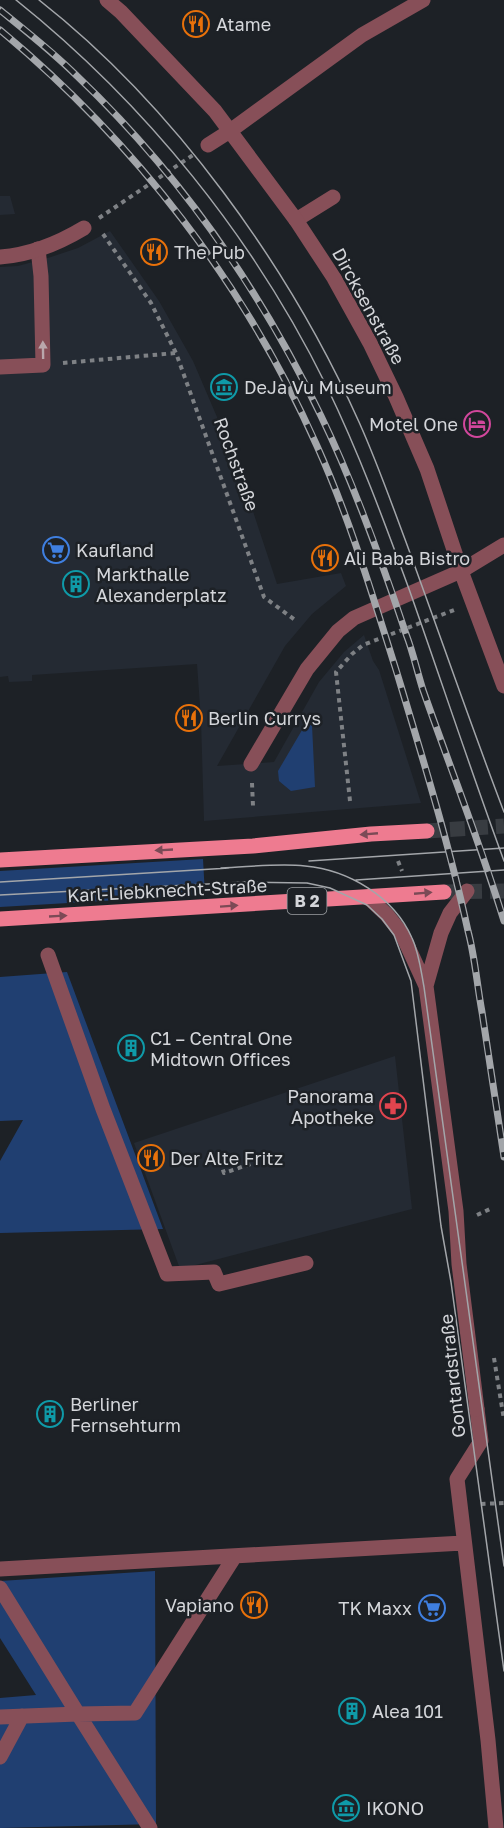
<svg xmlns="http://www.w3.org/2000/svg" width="504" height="1828" font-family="'Golos Text',sans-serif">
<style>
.built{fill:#242a33}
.green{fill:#203f71}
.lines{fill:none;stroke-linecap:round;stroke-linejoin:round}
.primary-tunnel{stroke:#383c41;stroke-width:15;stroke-dasharray:15 8;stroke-linecap:butt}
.path{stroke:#7e8185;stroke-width:4;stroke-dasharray:4.5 4.5;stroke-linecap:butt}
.service{stroke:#874f58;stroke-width:15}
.pedestrian{stroke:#874f58;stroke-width:15}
.minor{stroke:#874f58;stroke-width:15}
.primary{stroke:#ee7b90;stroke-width:15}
.tram{stroke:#a3a6aa;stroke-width:1.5}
.rail-casing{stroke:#a3a6aa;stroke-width:7}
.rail{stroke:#1d2126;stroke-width:4.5;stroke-dasharray:14;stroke-linecap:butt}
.oneway{fill:#b9a7ac}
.oneway2{fill:#7b4a56}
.labels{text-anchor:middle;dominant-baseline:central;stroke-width:5;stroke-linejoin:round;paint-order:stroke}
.shield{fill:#1d2126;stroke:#9da0a4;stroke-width:1.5}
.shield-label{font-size:16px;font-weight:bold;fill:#d4d6da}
.poi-label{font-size:18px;fill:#d4d6da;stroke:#1d2126;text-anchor:start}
.street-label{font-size:18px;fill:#d4d6da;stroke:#1d2126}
</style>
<rect width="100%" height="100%" fill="#1d2126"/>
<path class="built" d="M0,196H10L15,214L0,215Z
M110,231L159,301L193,361L238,466L277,584L341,573L346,586L312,614L285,646L217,766L274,762L319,682L344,652L364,635L373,661L379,670L421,803L204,821L201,720L197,664L32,675V681L9,682L8,676L0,677V267L18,266L51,257L78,248Z
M395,1056L412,1209L180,1269L134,1143Z"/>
<path class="green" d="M305,725H312L315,787L291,791L279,781L278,771Z
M203,859L205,895L0,907V871Z
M67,972L163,1229L0,1233V1161L23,1120L0,1121V977Z
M155,1571L156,1824L0,1828V1698L36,1695L0,1638V1581Z"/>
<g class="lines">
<path class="primary-tunnel" d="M427,831L504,826
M444,892L504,891"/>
<path class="path" d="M99,218L193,155
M103,234L151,303L176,353L264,597L295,620
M63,363L176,353
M252,783L253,806
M350,801L336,672L352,654L363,645L454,610
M398,861L402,871
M220,1161L224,1173L277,1155
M477,1215L490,1209
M494,1358L504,1420
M481,1504L504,1503"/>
<path class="service" d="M296,220L333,197
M0,367L43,365L41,276L38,249"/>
<path class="pedestrian" d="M48,955L103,1109L167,1274L214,1272L219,1284L306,1263
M477,1409L481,1441L457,1479L488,1740L496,1828
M0,1569L463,1543
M0,1588L78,1714L135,1713L235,1556
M0,1717L78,1714L150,1828
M0,1757L22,1716"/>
<path class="minor" d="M107,0L121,12L215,111L296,220L334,278L370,343L396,397L427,469L461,571L504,686
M208,145L230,131L362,35L423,0
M0,257C30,255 59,243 84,228
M251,764L307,669L338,631L354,618L461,571L504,545
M368,897L387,915L402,934L426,986L456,1211L459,1264L477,1409
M426,986L441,933L450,913L467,891"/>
<path class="primary" d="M0,860L253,846L371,834L427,831
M0,919L444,892"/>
<path class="tram" d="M16,0C146,104 254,238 327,387C359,453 384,521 409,589C441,680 471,771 504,861
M39,0C174,106 289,266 359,422C377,462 391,502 406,542C439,632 470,723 504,812
M309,861L504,848
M221,868C249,867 278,863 305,866C349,870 394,897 412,938C419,953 421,971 424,987L504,1566
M356,880L504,870
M0,882L229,868
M0,895L245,882L307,883L330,888L367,905L382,919L394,935L411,981L441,1226L451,1282L504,1671"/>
<defs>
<path id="rail" d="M0,10C26,31 53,52 77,76C178,172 260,289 321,416C354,484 382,562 406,634C413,652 417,671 423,690C450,767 480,843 504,921
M0,30C136,143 245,284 317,446C350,519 373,597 397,673C423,759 449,844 468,931C475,957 477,985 482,1012C489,1060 497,1109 504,1157"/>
</defs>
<use href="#rail" class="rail-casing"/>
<use href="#rail" class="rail"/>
</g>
<defs><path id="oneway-solid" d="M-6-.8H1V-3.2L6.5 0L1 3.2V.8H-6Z" transform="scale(1.5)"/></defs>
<use class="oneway" href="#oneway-solid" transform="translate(43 350) rotate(-91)"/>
<g class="oneway2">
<use href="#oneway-solid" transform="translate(369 834) rotate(175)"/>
<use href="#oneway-solid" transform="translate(164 850) rotate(177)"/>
<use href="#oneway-solid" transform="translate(423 893) rotate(-5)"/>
<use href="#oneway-solid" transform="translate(229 906) rotate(-4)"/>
<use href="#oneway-solid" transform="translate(58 916) rotate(-3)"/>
</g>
<defs>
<symbol id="restaurant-ring" viewBox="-11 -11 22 22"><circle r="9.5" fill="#1d2126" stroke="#e8710a" stroke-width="1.5"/><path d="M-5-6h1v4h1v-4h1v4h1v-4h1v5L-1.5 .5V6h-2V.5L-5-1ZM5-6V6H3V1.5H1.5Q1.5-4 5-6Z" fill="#e8710a"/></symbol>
<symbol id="museum-ring" viewBox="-11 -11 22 22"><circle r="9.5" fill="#1d2126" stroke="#0f9aa8" stroke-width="1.5"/><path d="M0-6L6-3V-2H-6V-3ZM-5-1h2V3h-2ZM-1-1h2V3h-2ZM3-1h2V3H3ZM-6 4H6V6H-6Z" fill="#0f9aa8"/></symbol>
<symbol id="hotel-ring" viewBox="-11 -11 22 22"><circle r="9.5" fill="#1d2126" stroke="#d1479c" stroke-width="1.5"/><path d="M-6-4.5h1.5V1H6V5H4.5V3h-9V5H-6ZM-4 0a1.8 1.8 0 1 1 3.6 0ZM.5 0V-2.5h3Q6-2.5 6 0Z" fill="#d1479c"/></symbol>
<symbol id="supermarket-ring" viewBox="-11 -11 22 22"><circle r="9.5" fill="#1d2126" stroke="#3f7fe0" stroke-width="1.5"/><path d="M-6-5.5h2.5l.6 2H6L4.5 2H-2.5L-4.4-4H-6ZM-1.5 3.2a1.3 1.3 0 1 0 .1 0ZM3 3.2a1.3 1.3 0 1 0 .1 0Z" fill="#3f7fe0"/></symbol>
<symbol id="building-ring" viewBox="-11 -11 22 22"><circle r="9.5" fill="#1d2126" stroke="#0f9aa8" stroke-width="1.5"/><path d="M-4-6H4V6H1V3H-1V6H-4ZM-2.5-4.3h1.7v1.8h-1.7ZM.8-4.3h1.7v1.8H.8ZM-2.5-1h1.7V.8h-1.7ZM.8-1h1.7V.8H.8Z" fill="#0f9aa8"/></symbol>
<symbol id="pharmacy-ring" viewBox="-11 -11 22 22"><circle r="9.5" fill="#1d2126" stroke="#e0444e" stroke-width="1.5"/><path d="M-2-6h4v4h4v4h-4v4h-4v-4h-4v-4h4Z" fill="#e0444e"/></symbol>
</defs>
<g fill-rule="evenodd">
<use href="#restaurant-ring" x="181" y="9" width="30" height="30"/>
<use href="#restaurant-ring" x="139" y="237" width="30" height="30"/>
<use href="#museum-ring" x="209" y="372" width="30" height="30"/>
<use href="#hotel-ring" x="462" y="409" width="30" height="30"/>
<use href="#supermarket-ring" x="41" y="535" width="30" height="30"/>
<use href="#restaurant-ring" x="310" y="543" width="30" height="30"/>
<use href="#building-ring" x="61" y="569" width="30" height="30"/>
<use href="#restaurant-ring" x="174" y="703" width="30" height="30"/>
<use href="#building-ring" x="116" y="1033" width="30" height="30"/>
<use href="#pharmacy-ring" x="378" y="1091" width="30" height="30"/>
<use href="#restaurant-ring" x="136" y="1143" width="30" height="30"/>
<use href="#building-ring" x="35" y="1399" width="30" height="30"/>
<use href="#restaurant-ring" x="239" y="1590" width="30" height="30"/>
<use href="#supermarket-ring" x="417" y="1593" width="30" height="30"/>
<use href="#building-ring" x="337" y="1696" width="30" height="30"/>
<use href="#museum-ring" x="331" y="1793" width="30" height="30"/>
</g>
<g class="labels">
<rect class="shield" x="287.5" y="888" width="39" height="26" rx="4.5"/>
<g class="shield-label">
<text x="307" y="901">B 2</text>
</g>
<g class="poi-label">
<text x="216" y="24">Atame</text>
<text x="174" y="252">The Pub</text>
<text x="244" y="387">DeJa Vu Museum</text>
<text x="458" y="424" text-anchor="end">Motel One</text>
<text x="76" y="550">Kaufland</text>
<text x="344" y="558">Ali Baba Bistro</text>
<text x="96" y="574">Markthalle<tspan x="96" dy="21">Alexanderplatz</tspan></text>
<text x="208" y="718">Berlin Currys</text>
<text x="150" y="1038">C1 – Central One<tspan x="150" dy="21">Midtown Offices</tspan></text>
<text x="374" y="1096" text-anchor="end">Panorama<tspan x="374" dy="21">Apotheke</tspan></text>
<text x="170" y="1158">Der Alte Fritz</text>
<text x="70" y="1404">Berliner<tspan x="70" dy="21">Fernsehturm</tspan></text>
<text x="234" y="1605" text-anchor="end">Vapiano</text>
<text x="412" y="1608" text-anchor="end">TK Maxx</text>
<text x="372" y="1711">Alea 101</text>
<text x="366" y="1808">IKONO</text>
</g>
<g class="street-label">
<text transform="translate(369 306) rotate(61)">Dircksenstraße</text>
<text transform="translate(237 464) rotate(70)">Rochstraße</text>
<text transform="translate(167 890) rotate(-3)">Karl-Liebknecht-Straße</text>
<text transform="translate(452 1376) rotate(-96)">Gontardstraße</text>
</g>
</g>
</svg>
